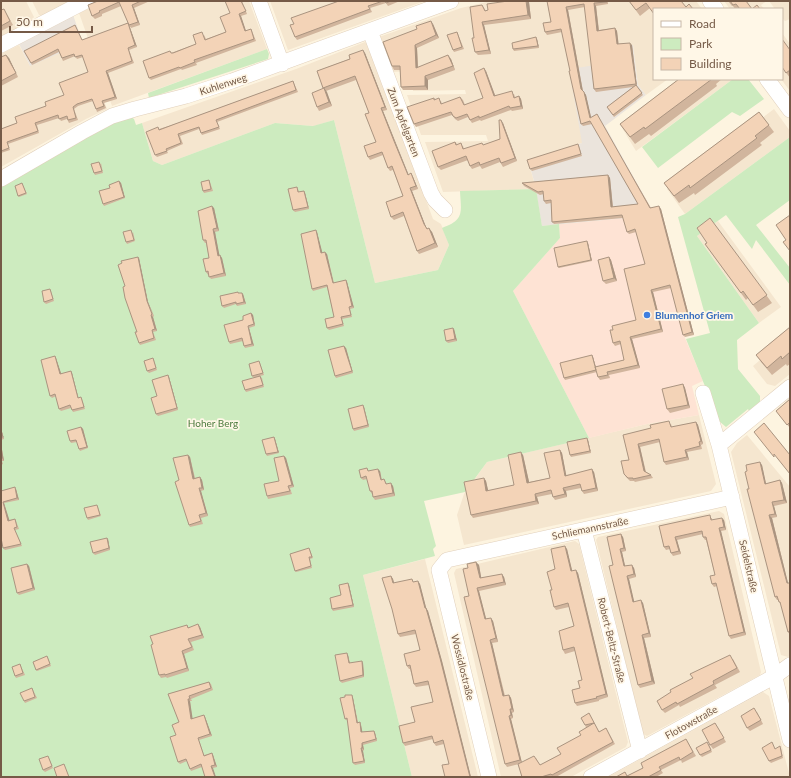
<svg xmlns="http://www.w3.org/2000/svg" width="791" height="778" font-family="Lato,sans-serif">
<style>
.residential{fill:#f5e6cf}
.commercial{fill:#fee3d4}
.industrial{fill:#ebe4dc}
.green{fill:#cdebbf}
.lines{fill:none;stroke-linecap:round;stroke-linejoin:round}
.minor-casing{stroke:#e1d0bc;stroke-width:16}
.minor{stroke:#fff;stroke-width:15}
.wall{fill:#d1b59d}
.shaded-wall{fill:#aa9480}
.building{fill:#f3d3b7;stroke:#aa9480}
.shop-dot{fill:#3f7fe0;stroke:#fff7e7;stroke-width:1.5}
.labels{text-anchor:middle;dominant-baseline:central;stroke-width:3.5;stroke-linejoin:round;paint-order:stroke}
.street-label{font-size:10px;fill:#755a47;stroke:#fff7e7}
.shop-label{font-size:10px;font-weight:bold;fill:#366cbe;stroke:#fff7e7;text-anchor:start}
.park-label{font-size:10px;fill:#4c7b3e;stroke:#fff7e7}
</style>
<rect width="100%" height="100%" fill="#fdf4e0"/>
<path class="residential" d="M1,1H26L34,17L30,23L1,38Z
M32,1H73L43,16L39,15Z
M97,1H249L267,49L112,106L79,13L98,4Z
M270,1H425L288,50Z
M491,1H696L702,9H654V79H668L646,95L638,85L633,45L582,143L528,160L536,189L443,192L425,142L488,141L486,135H421L407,95L466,94L465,90L413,91V71L390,72L379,37L461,8Z
M724,1H767L761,5L764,9H730Z
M769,1H790V19L785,21L782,18V9H775Z
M782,33L790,44V91L781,79Z
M82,40L107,109L86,119L1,167V54L19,45L30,66L58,49Z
M365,42L368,45L433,219L441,224L449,245L438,270L375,283L334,120L314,126L275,123L162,165L153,161L142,123L296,69Z
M687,79H733L636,151L622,128Z
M774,109L790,131V137L685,214L667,189Z
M718,221L781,307L759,323L697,236Z
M790,335V374L775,386L767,384L753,366Z
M699,415L716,484L711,491L464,545L457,515L464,494L487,462L647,424Z
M747,435L790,487V656L788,657L781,655L731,452L737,443Z
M719,511L724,514L761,672L760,675L647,736L643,734L596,540L598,537Z
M575,541L579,544L628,742L626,747L571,777H501L454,573L456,569Z
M425,559L478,777H412L363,575Z
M763,692L769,696L790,777H608Z"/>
<path class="commercial" d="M651,210L685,338L703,381L692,386L699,415L647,424L589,438L513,291L560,238L559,224L635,217Z"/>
<path class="industrial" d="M73,15L82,40L59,49L60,53L30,66L18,42Z
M633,45L638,85L646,95L605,126L652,210L635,217L542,226L534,181L528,160L582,143L569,69L603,64L602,50Z"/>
<path class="green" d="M267,49L269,54L268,59L164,93L149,98L148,93Z
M733,79H748L764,99L740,116L732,112L658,168L642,147Z
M130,116L134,119L136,125L142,123L153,161L162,165L275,123L313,126L334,120L375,283L438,270L449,245L442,228C465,220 461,212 460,191L536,189L542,226L559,224L560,238L513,291L589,438L487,462L465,492L424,501L436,546L433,549L435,556L363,575L412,777H1V185L90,133Z
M790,137V200L756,225L790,268V285L756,240L752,249L726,215L697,236L759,323L737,340L738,369L760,396V404L750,413L748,409L726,427L719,421L686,339L710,333L678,217L685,214Z"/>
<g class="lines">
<defs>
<path id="minor" d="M259,1L282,64
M710,1L716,9
M370,31L431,193L435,200L445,210
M1,45L86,1
M767,79L790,110
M1,179L82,132L112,116L135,109L186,96L232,81L451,1
M703,393L719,445L790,740
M719,445L790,387
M584,530L640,751
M489,777L439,570L447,560L732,497
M591,777L775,676L790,665"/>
</defs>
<use href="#minor" class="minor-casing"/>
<use href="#minor" class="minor"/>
</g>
<path class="wall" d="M98,1H150L134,8L140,25L131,28L129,25L121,6L102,14V16L95,19L92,16Z
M242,1L247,14L241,16L246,31L251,29L252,31L256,41L196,63L197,65L182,70L181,69L151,80L149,78L171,53L196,44L204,35L206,39L226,32L230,13Z
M339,1H400L388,6L386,3L370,8L372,12L297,40L295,37L294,24Z
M547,1H608V4L596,6L599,30L615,28L617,31L618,44L632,45L637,87L643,95L614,117L607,107L633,87L596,92L594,89L585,7L568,10L583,91L586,95L591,118L597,114L598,117L651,208L661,209L694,335L685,337L683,335L671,288L653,292L663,332L632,339L640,368L609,375L610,378L600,380L598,377L597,372L565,380L564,378L592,355L593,357L596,367L624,360L621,344L615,346L613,343V330L636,320L645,264L636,232L629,234L627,232L623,218L554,224L552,222L551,203L546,204L544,201V194L540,195L524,186L522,183L608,175L610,178L613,207L638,204L592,124L583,126L581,124L562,32L547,35L545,32L551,22Z
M629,1L686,7L650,8L640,16Z
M728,1H746L752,9H760H735L733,6H732Z
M529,2L531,19L484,25L491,54L478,55L475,52L474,38L482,5L486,11Z
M4,9L13,25L1,31V10Z
M433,24L439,38L417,48L418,67L451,59L455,70L428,80V90H403L401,87L400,70H394L392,66Z
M75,25L82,40L129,25L137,47L129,50L134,63L108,73L117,99L104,103L106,108L97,112L96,109L93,101L78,106L74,109L78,120L69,123L67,119L61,121L59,118L37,125L39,133L8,144L10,150L1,153V129L17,123L64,95L88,72L83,57L77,59L75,56L63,61L59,52L32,65L31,63Z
M457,32L458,34L464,49L454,52L453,50Z
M537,39L539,48L514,51L513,49Z
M790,50V78L782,67Z
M365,53L387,110L383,111L396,144L408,175L411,173L413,177L418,189L412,191L426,227L428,229L432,232L438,247L419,254L417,251L404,216L394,220L391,217L403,196L393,170L390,171L388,168L383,155L370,160L368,157L376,142L369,113L356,80L326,91L332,106L319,111L317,107L324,89L317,71Z
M6,55L9,58L18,77L1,86V57Z
M486,71L495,95L514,94L515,97L519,96L521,99L523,109L512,111L511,110L481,121L480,120L472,123L468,117L458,121L455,119L452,115L416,127L414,124L434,98L435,100L441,101L442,104L460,97L463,100L465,105L483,98Z
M679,79H722L716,84L717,86L651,136L649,134L635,144L620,124Z
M293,81L298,92L217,122L220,129L202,135L199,129L180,136L183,144L167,151L168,153L157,157L155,155L159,129L175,124Z
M759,112L774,132L760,143L762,145L695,195L694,193L679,203L664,183Z
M503,123L517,161L503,167L500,162L482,169L480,166L472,169L470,166L468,160L441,170L438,167L455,142L457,144L463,146L464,149L484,145L500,139Z
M579,146L582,156L532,171L530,169Z
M101,163L103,173L95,175L94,173Z
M209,180L210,182L213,191L204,193L203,191Z
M119,181L121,183L125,198L104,206L103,204L110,188Z
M22,183L27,194L19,197L18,196Z
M297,187L298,189L299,192L304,191L305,193L309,209L295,212L293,210Z
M214,208L219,231L215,232L219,255L222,258L226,276L211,279L206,272L209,258L206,243H205L203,240Z
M710,218L772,303L758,312L748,298L746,300L710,251L707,243Z
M133,232L135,241L127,244L126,242Z
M317,232L322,253L327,254L334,283L346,280L347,282L354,308L350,309L352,317L342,319L344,326L329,330L327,328L334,317L327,287L313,291L312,289Z
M588,243L592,261L559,268L558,267Z
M138,257L139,258L148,302L154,316L153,317L157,331L153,332L156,340L140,345L139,343L137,332L125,286Z
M609,257L611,260L617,281L606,284L603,281Z
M50,289L51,291L54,301L46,304L44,302Z
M239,293L243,294L246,304L237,306L236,304L224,308L222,306Z
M251,313L253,315L255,326L249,328L254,346L245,348L244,346L243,341L230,344L229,342L243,320Z
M790,327V364L787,366L786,364L772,375L761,362L756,355Z
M454,329L457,341L448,343L446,341Z
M346,348L353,373L336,378L335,376Z
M55,356L56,358L61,374L71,371L72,373L78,398L82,399L85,409L73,412L71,408L61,411L59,409L56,396L52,398L50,396Z
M153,358L154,360L157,370L149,373L147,371Z
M260,363L264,375L260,376L262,378L264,387L246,392L245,390L254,378L252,376Z
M168,375L169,377L178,410L158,416L156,414L157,396Z
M683,384L685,388L690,408L670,413L667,409Z
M790,399V428L776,411Z
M364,407L369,427L354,431L353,429Z
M696,422L698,425L703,444L701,445L702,449L687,452L689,460L666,465L664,462L660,442L640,447L646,472L651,475L653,478L635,482L634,481H630L626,477L624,474L629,460L623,435L671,424L672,427Z
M81,427L83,429L88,448L80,451L79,449L77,442L71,443L70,441Z
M1,428L4,439L1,440Z
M274,437L275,439L279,453L267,456L266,454Z
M588,440L591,453L571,457L570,455Z
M1,444L4,461H2L3,464L1,465Z
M560,450L562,453L566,475L594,472L598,491L584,494L582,491L581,488L566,491L567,497L555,500L553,497L552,494L537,497L539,504L473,518L471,515L484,478L486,481L488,491L514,485L523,455L529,482L550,478Z
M188,455L190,457L195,478L200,477L202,480L204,490L201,491L208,516L201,518L203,524L190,527L189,525L179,480Z
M284,456L286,458L294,487L290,488L292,494L268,499L267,496L279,481Z
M762,465L766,484L780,480L782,483L787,503L774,506L777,517L772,518L788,583H790V635L788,632L781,604L778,600H777L775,597L749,489Z
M369,471H380L382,480L384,479L387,484L393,486L395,496L375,500L373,497V494H372L370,491L367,479L363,480L361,478Z
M16,489L19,500L4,503L9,520L15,519L16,521L19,529L15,530L22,546L5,550L3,548L1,491Z
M98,507L101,516L88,520L87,518Z
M712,518V520H724L726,530L721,531L746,635L731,639L729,636L717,586L714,587L712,584L715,575L706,540H705L703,537V534L677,540L681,554L673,556L671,553L670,549L666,550L664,547L659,526Z
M623,537L626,551L622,552L625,566L634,568L636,577L629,579L634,602L643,603L651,637L644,638L655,684L640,688L638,685L613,565Z
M107,538L108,539L110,550L95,555L93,553Z
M567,549L572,571L578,573L608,697L599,700V701L577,706L575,703L582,680L575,651L565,654L563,650L574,626L569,607L556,610L554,607L552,590L555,569Z
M310,550L313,558L310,559L312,568L296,572L295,571Z
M476,562L479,565L481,578L504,577L506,585L479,591L486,619L493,621L498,642L492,643L505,696L509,695L511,698L514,712L512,713L513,718L511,719L522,763L536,758L540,765L561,754L581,735L586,727L585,725L589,713L599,732L606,728L615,744L556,777L553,776L551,777H522L519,764L507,767L505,764L469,596L468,568Z
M27,564L29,566L35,590L19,595L17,593Z
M391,576L393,579L394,583L414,582L420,584L426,608L428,611L442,661L471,777H445L449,764L444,744L436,746L434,743L433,739L405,746L403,743L415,722L433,702L429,685L416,687L414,684L410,669H409L407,666L420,650L416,634L400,637L398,634Z
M349,585L354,607L333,611L332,609Z
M187,625L188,627H200L204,638L191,642L194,650L184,654L189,671L167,678L166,677L161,678L159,675L153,644Z
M348,655L350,663H363L364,677L342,683L340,681Z
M48,658L51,666L37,671L36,670Z
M733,659L740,672L715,685L717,688L680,707L679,705L665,713L662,710Z
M20,664L25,675L16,678L15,676Z
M209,682L211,684L213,690L191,699L192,701H190L192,719L205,717L212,736L199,740L204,755L212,753L213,755L217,767L213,768L202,767L191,771L187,761L180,764L178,762L176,735L179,722L168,694Z
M33,690L37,698L25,703L24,701Z
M352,695L353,698L358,722H360L361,725L362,732L374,731L375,733L377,741L363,745L364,750L363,751L365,763L355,765L353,763L348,721L345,719Z
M757,712L763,724L750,731L747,728Z
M715,723L726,742L713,749L710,745Z
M686,739L696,756L682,763L681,760L661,770L663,773L656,777H616L628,776L643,768Z
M709,744L712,752L702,757L700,755Z
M781,748L783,758L771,763L769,761L775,749Z
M49,758L53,768L45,772L43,770Z"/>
<path class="shaded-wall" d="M526,1H528L529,2L531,19L528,15Z
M594,3L596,6L599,33L597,31Z
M132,5L134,8L140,25L138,22Z
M566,7L568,10L583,92L581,89Z
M239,14L241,16L247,34L245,31Z
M431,21L433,24L439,38L436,35Z
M482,22L484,25L491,54L489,50Z
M128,23L129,25L137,47L135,45Z
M615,28L617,31L619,47L617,44Z
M536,37L537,39L539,48L538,46Z
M630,43L632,45L637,87L636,84Z
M415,45L417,48L418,71L416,68Z
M363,50L365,53L387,110L385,107Z
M6,55L9,58L18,77L16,73Z
M448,55L451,59L455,70L453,66Z
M484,68L486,71L496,98L494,96Z
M106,71L108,73L117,99L115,97Z
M425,76L428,80V90L425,86Z
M324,88L327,92L332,106L329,102Z
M584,92L586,95L592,121L590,118Z
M519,96L521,99L523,109L521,106Z
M381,108L383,111L410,178L408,175Z
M501,120L503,123L517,161L515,158Z
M411,173L413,177L418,189L416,186Z
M608,175L610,178L613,210L611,207Z
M119,181L121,183L125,198L124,197Z
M410,188L412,191L426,227L429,232L424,224Z
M304,191L305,193L309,209L308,207Z
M212,206L214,208L219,231L217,228Z
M659,206L661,209L694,335L692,332Z
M429,228L432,232L438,247L435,243Z
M213,229L215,232L220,258L218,256Z
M316,230L317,232L323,255L321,253Z
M587,241L588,243L592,261L591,260Z
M325,252L327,254L334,285L333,283Z
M220,255L222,258L226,276L224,273Z
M138,257L139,258L148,302L154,316L147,301Z
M609,257L611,260L617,281L614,278Z
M346,280L347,282L354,308L352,306Z
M651,290L653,292L663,332L661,329Z
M242,293L243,294L246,304L244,302Z
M251,313L253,315L255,326L254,324Z
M151,315L153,317L157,331L155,329Z
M248,326L249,328L254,346L252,344Z
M453,328L454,329L457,341L455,339Z
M630,337L632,339L640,368L638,365Z
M344,346L346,348L353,373L352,371Z
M592,355L593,357L597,372L596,370Z
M55,356L56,358L62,376L60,374Z
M71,371L72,373L79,400L78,398Z
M168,375L169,377L178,410L177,408Z
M683,384L685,388L690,408L688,405Z
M363,405L364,407L369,427L368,425Z
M696,422L698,425L703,444L701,441Z
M81,427L83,429L88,448L87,447Z
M1,428L4,439L3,437L1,431Z
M274,437L275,439L279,453L278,452Z
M587,438L588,440L591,453L590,451Z
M1,444L4,461L2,458L1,452Z
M638,444L640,447L646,474L644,471Z
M560,450L562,453L567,479L565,476Z
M685,450L687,452L689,460L687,457Z
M521,452L523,455L530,486L527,483Z
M188,455L190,457L195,481L193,479Z
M284,456L286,458L294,487L292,485Z
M760,462L762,465L767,488L765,484Z
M378,469L380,471L382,483L381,480Z
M592,469L594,472L598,491L596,488Z
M200,477L202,480L204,490L202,488Z
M484,478L486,481L489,494L486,491Z
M780,480L782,483L787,503L784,500Z
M391,483L393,486L395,496L393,493Z
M15,487L16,489L19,500L17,498Z
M199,488L201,491L208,516L206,513Z
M563,488L566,491L567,497L565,494Z
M535,494L537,497L539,504L536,501Z
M3,502L4,503L10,522L8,521Z
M772,502L774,506L777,517L775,514Z
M769,515L772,518L789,587L787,583Z
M722,518L724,520L726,530L724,527Z
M719,528L721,531L746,635L744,632Z
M621,534L623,537L626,551L624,548Z
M675,537L677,540L681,554L679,551Z
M107,538L108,539L110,550L109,548Z
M565,546L567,549L573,574L571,571Z
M620,549L622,552L626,570L624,566Z
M476,562L479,565L482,582L480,578Z
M27,564L29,566L35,590L33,588Z
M632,565L634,568L636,577L634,574Z
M576,570L578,573L608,697L606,694Z
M502,574L504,577L506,585L504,582Z
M391,576L393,579L395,586L393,583Z
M627,576L629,579L635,605L633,602Z
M418,581L420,584L427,611L425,608Z
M348,583L349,585L354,607L353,605Z
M477,588L479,591L487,622L485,619Z
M641,600L643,603L651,637L649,633Z
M426,608L428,611L442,661L471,777H470Z
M491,618L493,621L498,642L496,638Z
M198,624L200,627L204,638L202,635Z
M642,635L644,638L655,684L652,681Z
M490,640L492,643L505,699L503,696Z
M182,651L184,654L189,671L187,668Z
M347,653L348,655L350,665L349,663Z
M362,661L363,663L364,677L363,675Z
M352,695L353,698L358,725L357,723Z
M509,695L511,698L514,712L512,709Z
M188,699L190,701L193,721L191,719Z
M510,709L512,713L513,718L511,715Z
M204,715L205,717L212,736L210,734Z
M509,716L511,719L522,763L520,760Z
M360,722L361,725L363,735L361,732Z
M374,731L375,733L377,741L376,739Z
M362,743L363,745L364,750L362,748Z
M361,748L363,751L365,763L364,761Z
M212,753L213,755L217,767L215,765Z
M211,766L213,768L216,777H215Z"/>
<path class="building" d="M98,1H141L132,5L138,22L129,25L119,2L99,11L100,12L92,16L88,5Z
M225,1H241L246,11L239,14L245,31L251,29L254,39L194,60L195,62L180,68L179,67L149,78L143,61L170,51L171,53H173L196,44L193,35L202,32L205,40L226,32L220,17L230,13Z
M339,1H383L368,6L370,9L295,37L290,25L294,24L291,18Z
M385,1H391L386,3Z
M508,1H526L528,15L482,22L489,50L475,52L472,38H474L470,7L482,5L485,11L488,10L487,4Z
M547,1H606L607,2L594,3L597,31L615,28L617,44L630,43L636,84L594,89L584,4L566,7L581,89L584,92L590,118L597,114L650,208L659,206L692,332L683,335L670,285L651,290L661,329L630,337L638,365L607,372L608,375L598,377L595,367L624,360L620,341L613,343L610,330H613L612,326L636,320L624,269L645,264L635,229L627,232L622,215L552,222L551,200L544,201L543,191L538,192L522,183L608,175L611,207L638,204L590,121L581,124L569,71H570L561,29L545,32L543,23L551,22Z
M629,1H681L686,7L689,4L693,9H654V14L646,3L636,10Z
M730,1H746L752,9L757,5L760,9H740L736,4L733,5Z
M4,9L10,21L1,26V10Z
M431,21L436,35L415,45L416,68L448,55L453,66L425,76V86L401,87L400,66H392L383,42L417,29L416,26Z
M128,23L135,45L128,48L132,61L106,71L115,97L102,101L104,106L96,109L92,99L77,104L73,107L76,118L68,120L67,116L59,119L58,115L35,123L38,131L7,142L9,148L1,151V129L17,123L15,117L46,106L45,102L64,95L59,83L88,72L82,55L75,57L74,54L62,58L58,49L31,63L24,51L75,25L82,40Z
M457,32L462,47L453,50L447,35Z
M536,37L538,46L513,49L512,43Z
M782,39L790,50V70L786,73L782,67Z
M363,50L385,107L381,108L394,141L408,175L411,173L416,186L410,188L424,224L427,229L429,228L435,243L417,251L403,212L391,217L386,202L403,196L392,166L388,168L382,152L368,157L364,146L376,142L365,114L369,113L355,76L323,88L317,71L350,59L349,55Z
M6,55L16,73L1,81V57Z
M484,68L494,96L512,91L514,98L519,96L521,106L510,108L509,106L479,118V116L470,120L467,114L456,118L453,116L451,112L414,124L407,107L434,98V100L439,98L441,104L460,97L464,105L483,98L474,73Z
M679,79H712L645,129L644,127L630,137L620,124Z
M293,81L296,90L216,120L219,127L201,133L199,127L178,134L181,143L166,149L167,151L155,155L146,132L158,127L159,130L175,124Z
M636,85L642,93L613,115L607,107Z
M324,88L329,102L317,107L312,93Z
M759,112L769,125L755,136L757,138L690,188L689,185L674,196L664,183Z
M499,120H501L515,158L501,163L499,158L480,165L479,162L470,166L466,156L438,167L432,151L455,142L456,145L461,143L463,149L482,143L483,145L500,139Z
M578,144L581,154L530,169L527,160Z
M99,162L102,171L94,173L91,164Z
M209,180L211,189L203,191L201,182Z
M119,181L124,197L103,204L99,191L110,188L109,185Z
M22,183L26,193L18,196L15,186Z
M297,187L298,192L304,191L308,207L293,210L288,189Z
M212,206L217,228L213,229L218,256L220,255L224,273L209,277L208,271L206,272L203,259L209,258L206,240H203L198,211Z
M790,215V251L783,242L786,240L776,225Z
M710,218L767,295L753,305L743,291L741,293L705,244L707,243L697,228Z
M131,230L134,240L126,242L123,232Z
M316,230L321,253L325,252L333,283L346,280L352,306L349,307L351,315L341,317L343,324L327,328L325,319L334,317L327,285L312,289L301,234Z
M587,241L591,260L558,267L554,248Z
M138,257L147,301L152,314L151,315L155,329L152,330L154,338L139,343L135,332H137L125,298L123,287L125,286L118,265L122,263L121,261Z
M609,257L614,278L603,281L598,260Z
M50,289L53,299L44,302L42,291Z
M238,292V293H242L244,302L236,304V302L222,306L220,296Z
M251,313L254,324L248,326L252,344L244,346L242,338L229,342L224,325L243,320V316Z
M790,327V352L782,359L781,356L767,368L756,355Z
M453,328L455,339L446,341L444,330Z
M344,346L352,371L335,376L328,350Z
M592,355L596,370L564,378L560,363Z
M55,356L60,374L71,371L78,398L81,397L84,407L72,410L70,405L59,409L55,394L50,396L41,360Z
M153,358L156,368L147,371L144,361Z
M259,361L263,373L252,376L249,364Z
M168,375L177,408L156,414L151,398L157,396L152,380Z
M260,376L263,385L245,390L242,381Z
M683,384L688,405L667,409L662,389Z
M790,399V424L789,423L787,425L776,411Z
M363,405L368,425L353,429L348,409Z
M669,421L671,427L696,422L701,441L699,442L700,446L685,450L687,457L664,462L659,439L638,444L644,471L651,475L633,479V478H628L624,474L621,461L629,460L623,435L651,428L650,425Z
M764,423L790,455V474L774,454V457L754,432Z
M81,427L87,447L79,449L76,440L70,441L67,431Z
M1,431L3,437H1Z
M274,437L278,452L266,454L262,440Z
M587,438L590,451L570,455L567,442Z
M560,450L565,476L592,469L596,488L582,491L580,484L563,488L565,494L553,497L551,490L535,494L536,501L471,515L464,482L484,478L486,491L514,485L508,455L521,452L527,483L550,478L544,453Z
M188,455L193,479L200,477L202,488H199L206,513L199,515L201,521L189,525L175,482L179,480L173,458Z
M284,456L292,485L288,486L290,491L267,496L264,484L279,481L274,458Z
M760,462L765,484L780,480L784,500L772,502L775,514L769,515L787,583H790V631L788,632L780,602H779L777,596L775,597L747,489H749L745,472L747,471L746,465Z
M367,468L368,471L378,469L381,480L384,479L386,484L391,483L393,493L373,497L372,491H370L366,476L361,478L359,470Z
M15,487L17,498L3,502L8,521L15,519L17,527L14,528L21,544L3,548L1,538V491Z
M97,505L100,515L87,518L84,508Z
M710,515L711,520L722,518L724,527L719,528L744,632L729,636L716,583L712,584L710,576L715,575L706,537H703L702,531L675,537L679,551L671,553L669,546L664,547L659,526L705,516Z
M621,534L624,548L620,549L624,566L632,565L634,574L627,576L633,602L641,600L649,633L642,635L652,681L638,685L609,566L613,565L607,537Z
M107,538L109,548L93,553L90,542Z
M565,546L571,571L576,570L606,694L596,697L597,698L575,703L572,690L580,688L578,681L582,680L574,647L563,650L559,631L574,626L568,603L554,607L550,590H552L547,572L555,569L551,549Z
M309,548L312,557H309L311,566L295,571L290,554Z
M476,562L480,578L502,574L504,582L477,588L485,619L491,618L496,638L490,640L503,696L509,695L512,709H510L511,715L509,716L520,760L505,764L464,597L469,596L463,569L468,568L467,564Z
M27,564L33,588L17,593L11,568Z
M391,576L393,583L412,579L413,582L418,581L425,608H426L440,658L470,777H445L442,765L449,764L443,740L434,743L432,736L403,743L399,726L415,722L411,707L433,702L428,681L414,684L410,665L407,666L404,654L420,650L415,630L398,634L392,609L382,578Z
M348,583L353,605L332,609L330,598L341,595L339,585Z
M198,624L202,635L188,639L192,647L182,651L187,668L165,675V674L159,675L151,645L153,644L150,636L187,625L188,628Z
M347,653L349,663L362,661L363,675L340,681L335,655Z
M730,655L737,668L713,681L714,684L677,704L676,702L662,710L657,701L671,692L670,690L693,678L690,674Z
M47,656L50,664L36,670L33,662Z
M20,664L23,673L15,676L12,667Z
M209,682L211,688L189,696L190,699H188L191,719L204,715L210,734L198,738L204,756L212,753L215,765L211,766L215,777H205L201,764L190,769L186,759L178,762L170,737L176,735L172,725L179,722L168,694Z
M32,688L35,697L24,701L20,693Z
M345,695H352L357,723L360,722L361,732L374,731L376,739L362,743V748H361L364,761L353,763L347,718L345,719L340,698L345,697Z
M754,708L761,720L747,728L741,716Z
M589,713L599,732L606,728L613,742L552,775L551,774L541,777H522L518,764L534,756L540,765L561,754L557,748L581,735L579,732L594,723L585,725L581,718Z
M715,723L724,738L710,745L702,730Z
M686,739L693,752L680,760L679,757L659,767L661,770L648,777H616L625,772L627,776L643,768L641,763Z
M707,742L711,750L700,755L696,748Z
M772,742L775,749L780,746L782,756L769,761L762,748Z
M48,756L52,766L43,770L39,759Z
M64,764L69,777H57L54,768Z"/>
<circle class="shop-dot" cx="647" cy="315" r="4"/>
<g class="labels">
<g class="street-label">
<text transform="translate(223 84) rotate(-18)">Kuhlenweg</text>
<text transform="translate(404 122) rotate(69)">Zum Apfelgarten</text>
<text transform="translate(590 528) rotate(-12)">Schliemannstraße</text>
<text transform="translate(749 566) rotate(77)">Seidelstraße</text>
<text transform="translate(612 640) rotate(76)">Robert-Beltz-Straße</text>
<text transform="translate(463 667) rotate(76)">Wossidlostraße</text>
<text transform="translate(691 722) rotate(-29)">Flotowstraße</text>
</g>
<g class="shop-label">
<text x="655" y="315">Blumenhof Griem</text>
</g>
<g class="park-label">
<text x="213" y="423">Hoher Berg</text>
</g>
</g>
<rect width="791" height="778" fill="none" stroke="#755a47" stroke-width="4"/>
<rect x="653" y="8" width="130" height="72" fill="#fff7e7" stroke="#c8b8a7"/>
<rect x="661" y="21" width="20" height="6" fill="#ffffff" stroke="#c8b8a7"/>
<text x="689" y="28" font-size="12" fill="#755a47">Road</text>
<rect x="661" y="38" width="20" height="12" fill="#cdebbf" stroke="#c8b8a7"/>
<text x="689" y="48" font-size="12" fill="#755a47">Park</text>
<rect x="661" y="58" width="20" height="12" fill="#f3d3b7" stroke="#c8b8a7"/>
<text x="689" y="68" font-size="12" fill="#755a47">Building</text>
<path d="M10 26v6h82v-6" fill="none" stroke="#755a47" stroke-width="2"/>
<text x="16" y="26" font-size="12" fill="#755a47" stroke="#fff7e7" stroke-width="3" paint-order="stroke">50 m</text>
</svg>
